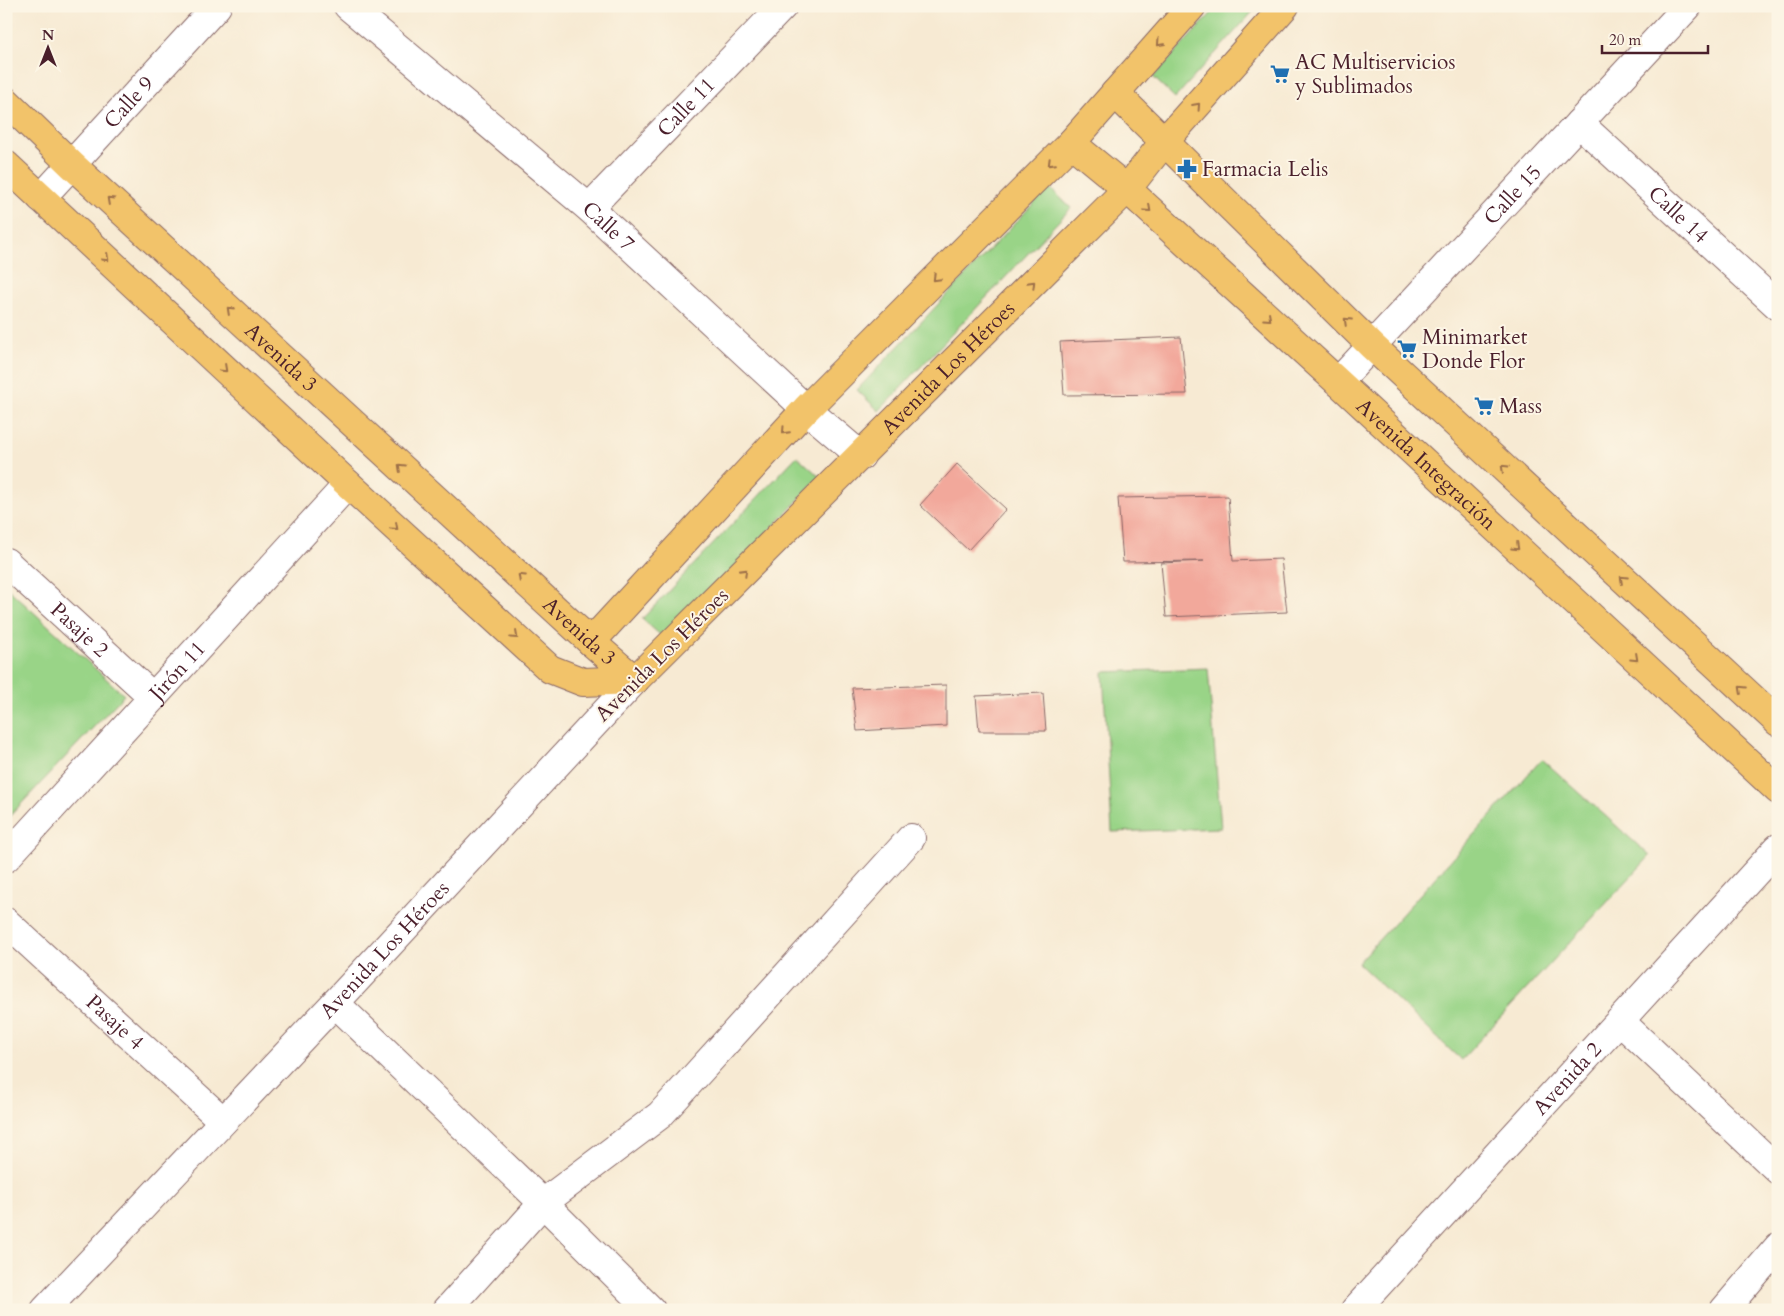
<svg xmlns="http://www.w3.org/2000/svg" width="1784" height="1316" font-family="Cardo,serif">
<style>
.green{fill:#99d487;stroke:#727a59}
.building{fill:#f2a89b}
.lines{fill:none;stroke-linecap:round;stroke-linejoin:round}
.minor-casing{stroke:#876666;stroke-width:30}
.major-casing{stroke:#876666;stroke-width:30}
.minor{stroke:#fff;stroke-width:28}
.major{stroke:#f2c36a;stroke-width:28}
.oneway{stroke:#9e714a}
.labels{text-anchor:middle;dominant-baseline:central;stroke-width:4;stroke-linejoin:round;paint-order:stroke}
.poi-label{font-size:21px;fill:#4a1f2b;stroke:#fcf5e5;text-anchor:start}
.street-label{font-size:21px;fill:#4a1f2b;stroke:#fcf5e5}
</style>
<rect width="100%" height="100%" fill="#fcf5e5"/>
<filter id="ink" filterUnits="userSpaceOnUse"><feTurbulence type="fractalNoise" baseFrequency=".02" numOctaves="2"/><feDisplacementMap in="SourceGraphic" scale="10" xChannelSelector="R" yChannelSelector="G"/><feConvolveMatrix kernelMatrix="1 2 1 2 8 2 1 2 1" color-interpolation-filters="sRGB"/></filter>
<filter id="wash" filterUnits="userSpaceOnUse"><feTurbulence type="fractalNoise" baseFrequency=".0096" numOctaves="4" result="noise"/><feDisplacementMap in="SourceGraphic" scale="20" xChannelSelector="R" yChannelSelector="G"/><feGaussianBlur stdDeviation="1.12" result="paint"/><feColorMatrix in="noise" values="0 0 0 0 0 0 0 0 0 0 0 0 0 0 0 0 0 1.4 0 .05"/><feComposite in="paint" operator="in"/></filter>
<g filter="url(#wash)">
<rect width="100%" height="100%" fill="#f7ead3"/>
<path class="green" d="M1218,6H1258L1175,98L1153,77Z
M1049,187L1071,208L879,411L857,390Z
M797,456L820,477L666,640L642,619Z
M6,587L124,695L6,820Z
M1208,668L1221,828L1112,832L1103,672Z
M1542,759L1650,856L1461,1060L1358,963Z"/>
<g id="blocks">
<path class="building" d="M1181,337L1187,394L1064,395L1060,342Z
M957,464L1006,509L968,550L920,505Z
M1228,496L1233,561L1281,559L1287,612L1166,617L1161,563L1204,561L1123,562L1118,498Z
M946,685V726L857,731L852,688Z
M1043,693L1046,731H979L976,696Z"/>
</g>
</g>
<g filter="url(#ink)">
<use href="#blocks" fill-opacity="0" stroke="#876666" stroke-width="1"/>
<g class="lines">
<defs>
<g id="minor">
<path id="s1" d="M348,6L589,208L806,409L861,456"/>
<path id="s2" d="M1579,123L1778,306"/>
<path id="s3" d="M41,198L217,6"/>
<path id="s4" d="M589,208L783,6"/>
<path id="s5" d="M1338,382L1688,6"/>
<path id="s6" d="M6,562L153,697"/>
<path id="s7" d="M6,858L348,484"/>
<path id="s8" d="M6,922L223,1121"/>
<path d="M335,1003L543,1203L651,1310"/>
<path d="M1620,1021L1778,1170"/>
<path id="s9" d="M45,1310L335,1003L635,680"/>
<path d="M447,1310L543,1203L660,1115L911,838"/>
<path id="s10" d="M1355,1310L1778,848"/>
<path d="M1724,1310L1778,1247"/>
</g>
<g id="major">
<path d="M1115,93L1372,346L1778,722"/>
<path id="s11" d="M6,101L72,165L591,642L635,680"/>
<path id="s12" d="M1071,143L1127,189L1338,382L1778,790"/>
<path d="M6,165L348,484L550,669L583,682L635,680"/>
<path d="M591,642L806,409L1071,143L1192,6"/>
<path id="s13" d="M635,680L1127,189L1164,142L1285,6"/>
</g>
</defs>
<use href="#minor" class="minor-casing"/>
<use href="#major" class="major-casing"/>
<use href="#minor" class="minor"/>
<use href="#major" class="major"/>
</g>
<defs><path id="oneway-chevron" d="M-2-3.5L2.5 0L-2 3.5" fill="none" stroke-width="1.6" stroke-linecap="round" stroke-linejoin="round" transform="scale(1.25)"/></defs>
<g class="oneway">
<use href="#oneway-chevron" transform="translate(1160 43) rotate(132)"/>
<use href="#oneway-chevron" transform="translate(1197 106) rotate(-48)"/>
<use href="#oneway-chevron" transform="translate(1051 163) rotate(135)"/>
<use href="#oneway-chevron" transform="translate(110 200) rotate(-137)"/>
<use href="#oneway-chevron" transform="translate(1148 209) rotate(42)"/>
<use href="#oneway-chevron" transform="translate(106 258) rotate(43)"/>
<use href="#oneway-chevron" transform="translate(936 278) rotate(135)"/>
<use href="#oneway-chevron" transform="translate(1032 284) rotate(-45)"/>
<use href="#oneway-chevron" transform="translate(230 310) rotate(-137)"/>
<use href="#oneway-chevron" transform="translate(1268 318) rotate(42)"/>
<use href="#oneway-chevron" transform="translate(1347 321) rotate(-136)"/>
<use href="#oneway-chevron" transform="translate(224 369) rotate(43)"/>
<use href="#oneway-chevron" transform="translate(785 431) rotate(133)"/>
<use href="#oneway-chevron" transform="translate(401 467) rotate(-137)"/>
<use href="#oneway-chevron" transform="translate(1504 468) rotate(-137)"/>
<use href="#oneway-chevron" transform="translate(395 527) rotate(42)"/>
<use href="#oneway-chevron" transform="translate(1516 547) rotate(43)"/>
<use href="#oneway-chevron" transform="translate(744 572) rotate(-45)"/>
<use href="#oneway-chevron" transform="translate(521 577) rotate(-137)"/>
<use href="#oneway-chevron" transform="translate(1623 579) rotate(-137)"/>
<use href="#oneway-chevron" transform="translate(515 636) rotate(42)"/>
<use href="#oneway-chevron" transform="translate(1635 658) rotate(43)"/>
<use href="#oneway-chevron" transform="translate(1742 689) rotate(-137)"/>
</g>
</g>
<defs>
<symbol id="supermarket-bare" viewBox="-9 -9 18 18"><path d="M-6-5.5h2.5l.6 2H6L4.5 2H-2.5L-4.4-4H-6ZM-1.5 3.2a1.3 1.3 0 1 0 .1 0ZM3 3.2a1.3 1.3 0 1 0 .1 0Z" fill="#1f6fb2" stroke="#fcf5e5" stroke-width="2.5" paint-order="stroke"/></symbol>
<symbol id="pharmacy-bare" viewBox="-9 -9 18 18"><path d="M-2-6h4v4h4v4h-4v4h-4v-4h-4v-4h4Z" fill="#1f6fb2" stroke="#fcf5e5" stroke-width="2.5" paint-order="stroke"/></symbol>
</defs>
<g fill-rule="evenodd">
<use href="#supermarket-bare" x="1266" y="60" width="28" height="28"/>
<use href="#pharmacy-bare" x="1173" y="155" width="28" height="28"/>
<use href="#supermarket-bare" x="1393" y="335" width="28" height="28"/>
<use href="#supermarket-bare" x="1470" y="392" width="28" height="28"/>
</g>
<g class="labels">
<g class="poi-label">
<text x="1295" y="62">AC Multiservicios<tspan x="1295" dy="24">y Sublimados</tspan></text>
<text x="1202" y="169">Farmacia Lelis</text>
<text x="1422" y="337">Minimarket<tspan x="1422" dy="24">Donde Flor</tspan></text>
<text x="1499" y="406">Mass</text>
</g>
<g class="street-label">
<text stroke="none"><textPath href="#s3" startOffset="130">Calle 9</textPath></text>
<text stroke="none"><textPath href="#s4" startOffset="140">Calle 11</textPath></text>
<text stroke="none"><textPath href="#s5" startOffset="256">Calle 15</textPath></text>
<text stroke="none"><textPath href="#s2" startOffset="135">Calle 14</textPath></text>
<text stroke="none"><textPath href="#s1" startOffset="341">Calle 7</textPath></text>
<text stroke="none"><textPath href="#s11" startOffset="376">Avenida 3</textPath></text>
<text stroke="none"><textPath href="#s13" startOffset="442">Avenida Los Héroes</textPath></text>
<text stroke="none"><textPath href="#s12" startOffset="479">Avenida Integración</textPath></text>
<text stroke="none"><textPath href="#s6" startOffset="100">Pasaje 2</textPath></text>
<text stroke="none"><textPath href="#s11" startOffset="781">Avenida 3</textPath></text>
<text transform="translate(662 655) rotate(-45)">Avenida Los Héroes</text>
<text stroke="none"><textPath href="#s7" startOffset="254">Jirón 11</textPath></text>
<text stroke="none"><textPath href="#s9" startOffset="495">Avenida Los Héroes</textPath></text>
<text stroke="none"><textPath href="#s8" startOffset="148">Pasaje 4</textPath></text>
<text stroke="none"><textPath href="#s10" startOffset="314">Avenida 2</textPath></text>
</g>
</g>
<rect width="1784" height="1316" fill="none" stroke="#fcf5e5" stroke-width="25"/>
<g transform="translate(48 48)" stroke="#fcf5e5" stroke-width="4" paint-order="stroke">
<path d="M0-4L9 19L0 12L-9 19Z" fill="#4a1f2b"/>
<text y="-8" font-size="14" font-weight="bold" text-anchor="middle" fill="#4a1f2b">N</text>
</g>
<path d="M1602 45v8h106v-8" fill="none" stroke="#4a1f2b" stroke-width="2.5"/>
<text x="1609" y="45" font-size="15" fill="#4a1f2b" stroke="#fcf5e5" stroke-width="4" paint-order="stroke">20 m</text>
</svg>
